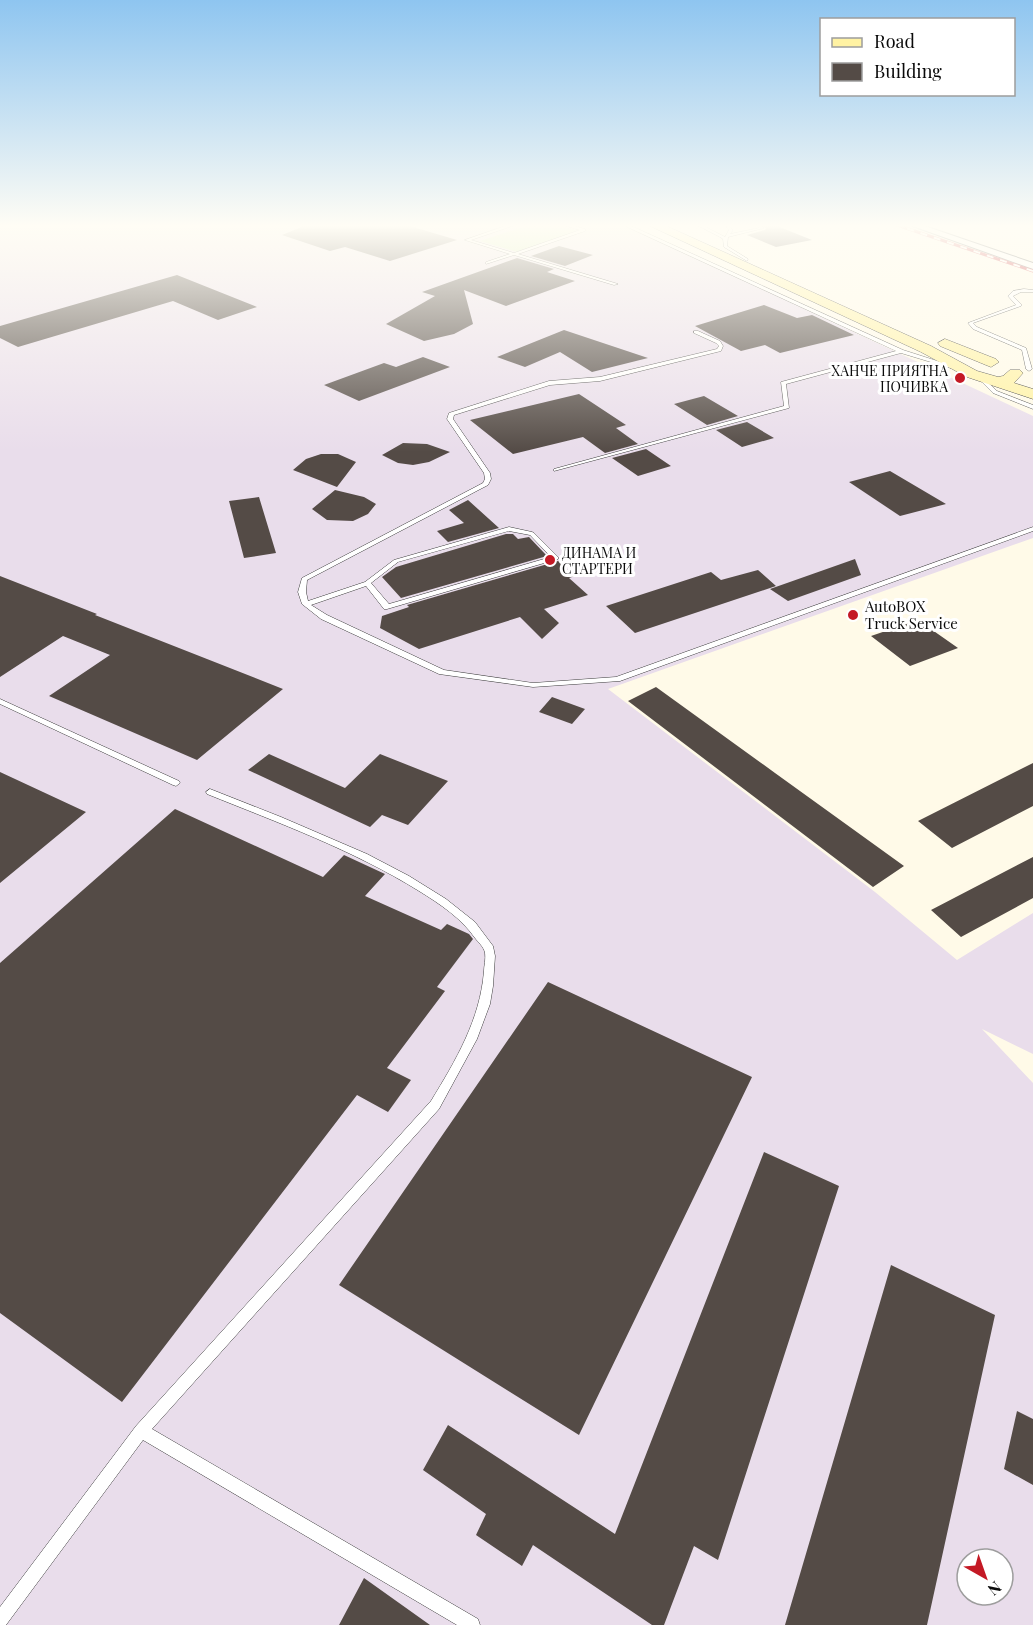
<svg xmlns="http://www.w3.org/2000/svg" width="1033" height="1625" font-family="'Playfair Display',serif">
<style>
.industrial{fill:#e9ddeb;fill-rule:evenodd}
.green{fill:#d0ecaf}
.building{fill:#544b46}
.lines{fill:none;stroke-linecap:round;stroke-linejoin:round}
.service-casing{stroke:#3d3d3d;stroke-width:1}
.minor-casing{stroke:#3d3d3d;stroke-width:2}
.secondary-casing{stroke:#2c2c2c;stroke-width:1}
.service{fill:#fff;fill-rule:evenodd}
.minor{fill:#fff;fill-rule:evenodd}
.secondary{fill:#fff2a3;fill-rule:evenodd}
.rail-casing{stroke:#c41925;stroke-width:3}
.rail{stroke:#fff;stroke-width:2;stroke-dasharray:7;stroke-linecap:butt}
.poi-dot{fill:#c41925;stroke:#fff;stroke-width:2}
.labels{text-anchor:middle;dominant-baseline:central;stroke-width:6;stroke-linejoin:round;paint-order:stroke}
.far-poi-label{font-size:14px;fill:#0a0a0a;stroke:#fff;text-anchor:end}
.poi-label{font-size:15px;fill:#0a0a0a;stroke:#fff;text-anchor:start}
</style>
<rect width="100%" height="100%" fill="#fffae8"/>
<path class="industrial" d="M0,224H623L1033,416V538L608,689L875,892L957,960L1033,913V1054L982,1029L1033,1083V1625H0ZM967,1559H1003V1595H967Z"/>
<path class="green" d="M531,224H555L578,231L517,252L480,241Z"/>
<path class="building" d="M309,224H403L457,240L390,261L345,247L330,251L282,235Z
M763,224H772L812,240L776,247L747,235L765,230L766,228Z
M559,246L593,255L565,266L531,256Z
M517,258L554,269L547,272L575,281L506,306L464,290L473,324L454,334L424,341L386,324L435,296L422,292Z
M177,275L257,307L218,320L173,301L18,347L0,338V326Z
M764,305L797,318L812,315L854,335L780,353L765,345L741,351L695,326Z
M564,330L648,358L592,372L560,352L525,367L497,357Z
M423,357L450,367L359,401L324,385L384,363L396,367Z
M579,394L626,425L616,428L638,444L605,453L583,437L513,454L470,420Z
M704,396L738,416L707,425L674,404Z
M747,422L774,438L742,447L716,430Z
M403,443L427,444L450,452L429,462L413,465L398,463L382,455Z
M646,449L671,466L638,476L612,458Z
M321,454H338L356,462L337,487L293,470L306,459Z
M890,471L946,504L900,516L849,482Z
M335,490L364,497L376,504L368,514L353,521L327,520L312,509Z
M259,497L276,553L244,558L229,501Z
M468,500L499,528L448,542L437,531L464,523L449,510Z
M506,534H513L518,539L529,537L547,556L401,598L382,577L396,567Z
M855,559L861,575L788,601L770,589Z
M558,561L575,576L569,578L588,595L544,609L559,623L542,639L520,617L419,649L380,628L382,616L409,607L407,605Z
M758,570L776,586L635,633L606,606L711,572L721,580Z
M0,576L97,614L95,615L283,689L197,760L49,696L110,655L63,636L0,677Z
M918,620L958,648L910,666L871,636Z
M656,687L775,773L904,866L873,887L628,701Z
M552,697L585,709L572,724L539,712Z
M269,754L345,788L380,754L448,781L408,825L382,815L370,827L248,770Z
M1033,763V806L952,848L918,821Z
M0,772L86,812L0,883Z
M175,809L323,877L344,855L385,874L365,896L441,930L447,924L469,934L473,939L437,987L445,991L387,1068L411,1080L388,1112L357,1095L122,1402L0,1313V963Z
M1033,857V898L961,937L931,910Z
M548,982L752,1077L579,1435L339,1285Z
M764,1152L839,1186L718,1560L694,1546L664,1625H652L533,1545L522,1566L476,1535L486,1514L423,1470L448,1425L615,1534Z
M891,1265L995,1315L927,1625H785Z
M1017,1411L1033,1419V1485L1004,1469Z
M364,1578L430,1625H339Z"/>
<g class="lines">
<defs>
<path id="service" d="M511,224H518L471,240L514,253L580,230L560,224H567L585,229V231L518,254L618,284L614,285L514,255L486,264V262L510,254L465,240Z
M621,224H627L903,350L959,368L954,369L901,353L786,384L789,408L554,471V469L784,406L781,382L896,351Z
M695,224H700L725,237L729,230L726,227L728,226L733,230L730,234L759,228L755,224H760L764,228L728,237L727,246L748,259L747,261L724,247L723,239L720,237Z
M1024,289L1033,290V292H1021L1013,296L1021,304V306L973,323L977,327L1026,348L1032,369L1029,371L1026,369L1022,350L973,329L968,323L1016,305L1008,296L1013,291Z
M694,331H698L720,341L723,346L721,351L600,381L550,385L454,415L453,419L490,473L491,479L488,485L307,580L306,592L308,601L365,582L394,560L509,527L532,532L534,533L558,557V559L387,609H384L366,586L311,605L327,615L444,670L533,683L616,677L1033,527V531L620,681L533,687L439,674L321,619L302,604L298,592L302,578L483,483L485,479L484,473L447,419L449,413L549,381L600,377L717,349L719,346L716,343L694,333ZM509,531L530,535L551,557L389,604L371,583L398,562Z
M982,377L997,391L1033,405V409L993,393L979,379Z
M0,699L179,781L180,783L176,786L173,785L0,704Z
M210,789L281,817L367,854L409,876L446,899L475,922L493,946L495,956L493,986L490,1004L477,1039L439,1109L152,1429L478,1619L480,1625H457L143,1440L6,1625H0V1607L136,1426L431,1101C456,1060 480,1020 484,971C484,966 486,959 485,953C484,947 478,942 475,938C461,918 440,904 419,891C353,850 279,823 207,794L206,792Z"/>
<path id="minor" d="M907,224H919L1033,263V269Z"/>
<path id="secondary" d="M646,224H662L931,346L977,371L998,377L1003,376L1010,370H1020L1023,373L1014,383L1033,389V399L967,377L921,352Z
M945,339L996,359L999,362L991,367L986,365L940,346L938,343Z"/>
</defs>
<use href="#service" class="service-casing"/>
<use href="#minor" class="minor-casing"/>
<use href="#secondary" class="secondary-casing"/>
<use href="#service" class="service"/>
<use href="#minor" class="minor"/>
<use href="#secondary" class="secondary"/>
<defs>
<path id="rail" d="M894,224L1033,271"/>
</defs>
<use href="#rail" class="rail-casing"/>
<use href="#rail" class="rail"/>
</g>
<linearGradient id="sky" x2="0" y2="1"><stop stop-color="#8ec5f0"/><stop offset="0.5" stop-color="#fffdf5"/><stop offset="1" stop-color="#fffdf5" stop-opacity="0"/></linearGradient>
<rect width="1033" height="452" fill="url(#sky)"/>
<g class="poi-dot">
<circle cx="960" cy="378" r="6"/>
<circle cx="550" cy="560" r="6"/>
<circle cx="853" cy="615" r="6"/>
</g>
<g class="labels">
<g class="far-poi-label">
<text x="948" y="370">ХАНЧЕ ПРИЯТНА<tspan x="948" dy="16">ПОЧИВКА</tspan></text>
<text x="562" y="552" text-anchor="start">ДИНАМА И<tspan x="562" dy="16">СТАРТЕРИ</tspan></text>
</g>
<g class="poi-label">
<text x="865" y="606">AutoBOX<tspan x="865" dy="17">Truck Service</tspan></text>
</g>
</g>
<rect x="820" y="18" width="195" height="78" fill="#ffffff" stroke="#9d9d9d" stroke-width="1.5"/>
<rect x="832" y="38" width="30" height="9" fill="#fff2a3" stroke="#9d9d9d" stroke-width="1.5"/>
<text x="874" y="48" font-size="18" fill="#0a0a0a">Road</text>
<rect x="832" y="63" width="30" height="18" fill="#544b46" stroke="#9d9d9d" stroke-width="1.5"/>
<text x="874" y="78" font-size="18" fill="#0a0a0a">Building</text>
<g transform="translate(985 1577) rotate(140)"><circle r="28" fill="#ffffff" stroke="#9d9d9d" stroke-width="1.5"/>
<path d="M0-4.5L10 22L0 15L-10 22Z" fill="#c41925"/>
<text y="-9" font-size="16" font-weight="bold" text-anchor="middle" fill="#0a0a0a">N</text>
</g>
</svg>
